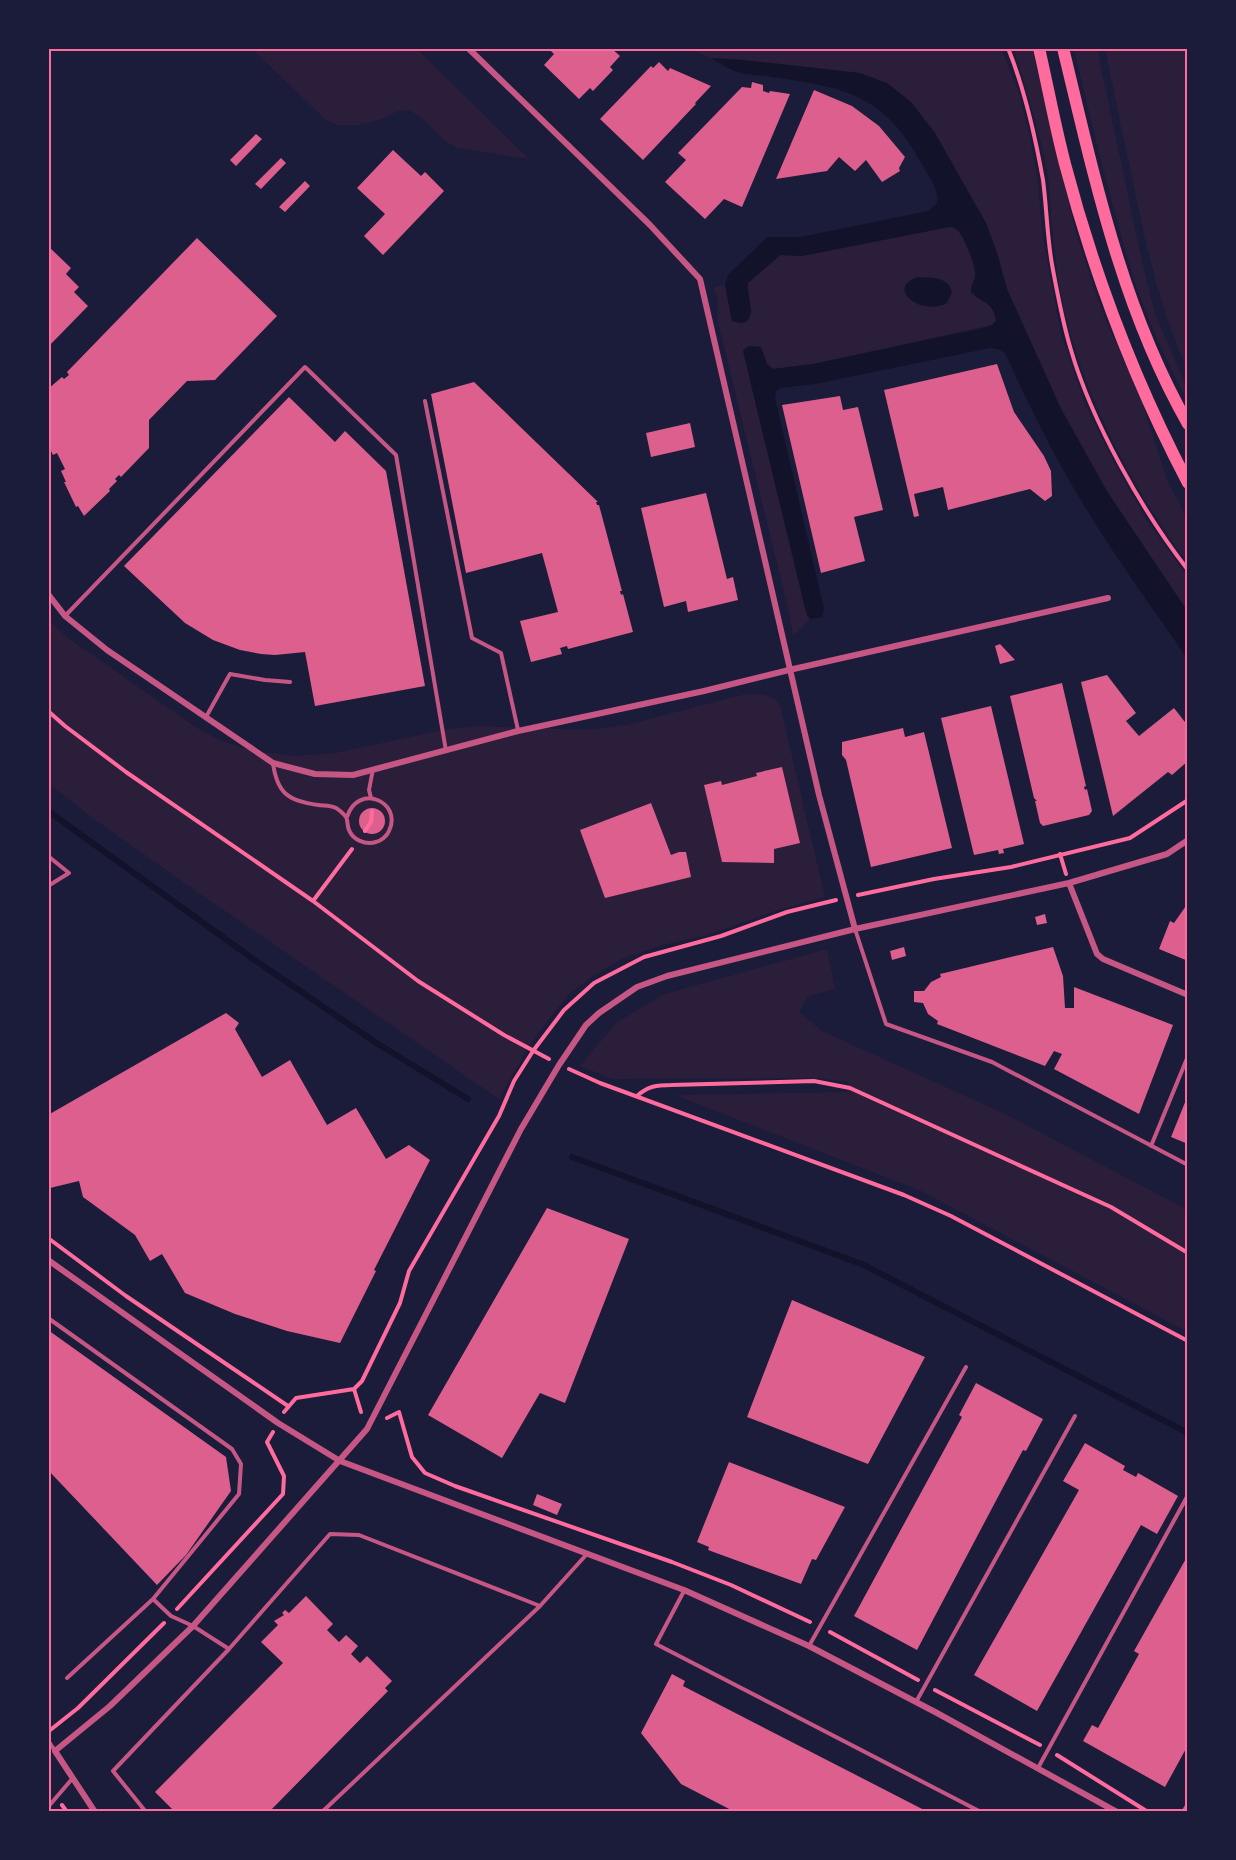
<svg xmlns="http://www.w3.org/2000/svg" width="1236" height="1860" font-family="'Exo 2',sans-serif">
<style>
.green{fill:#2a1e3b}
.water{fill:#12122b}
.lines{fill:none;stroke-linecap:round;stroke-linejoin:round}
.stream{stroke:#12122b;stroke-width:6}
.building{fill:#dd5f8e}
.path{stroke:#ff6b9d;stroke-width:4}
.service{stroke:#c65784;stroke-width:4}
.minor{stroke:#c65784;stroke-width:6}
.secondary{stroke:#ff6b9d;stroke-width:12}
.neatline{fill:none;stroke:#ff6b9d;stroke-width:2}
</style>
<rect width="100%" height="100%" fill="#1b1b3a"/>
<path class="green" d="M251,48H416L529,159L457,148L445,141L422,118L409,110L398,111L382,119L358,125H337L326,120Z
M687,48H1001L1019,92L1030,138L1037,175L1043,237L1061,334L1086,406L1115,464L1147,521L1188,577V612L1108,493L1061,409L1007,289L997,253L986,223L860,73L743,60L711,58Z
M1013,48H1032L1076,232L1101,308L1141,400L1167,480L1188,520V563C1138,497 1093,413 1070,333C1059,296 1055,255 1051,216C1050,201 1050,186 1047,171C1039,129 1026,88 1013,48Z
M1074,48H1097L1144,271L1156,316L1188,391V403C1167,361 1146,318 1132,273C1110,199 1091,123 1074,48Z
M1105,48H1188V371C1161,313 1147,250 1134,187C1124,141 1114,94 1105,48Z
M949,227L954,228L960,231L975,266V278L971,286L976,297C988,302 994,308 996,321L992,325L813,364L773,369L767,364L761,347H746L743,351L805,610L810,619L793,636L790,617L717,318L718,301L714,287L725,285L732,321L752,313L747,290L748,283L780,255L802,256Z
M48,620L67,637L194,726L219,740L253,751L296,756L335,753L447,729L479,726L587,730L626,725L745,694C760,694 770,693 780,705L825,897L772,912L705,936L662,945L622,959L593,976L570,993L544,1025L531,1043L499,1099L183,882L94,819L48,783Z
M827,949L835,989L807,997L799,1012L822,1031L1003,1113L1188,1210V1332L921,1191L675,1095L848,1092V1082L817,1078L612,1079L580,1066L616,1023L664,994Z"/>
<path class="water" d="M711,58L743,60L860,73L887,83L911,102L935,133L986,223L997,253L1007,289L1061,409L1108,493L1188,612V659C1153,609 1117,560 1085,507C1055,458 1029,406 1005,353L998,349L990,348L815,384L781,388L776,391L775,398L824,609L822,617L810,619L807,615L743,351L750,346L761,347L767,364L773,369L813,364L983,328L992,325L996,321C994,301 982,304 971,292C971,286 973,284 975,278C977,269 965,236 957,230C954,227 953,227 949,227L802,256L780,255L748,283C746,296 762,331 732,321L725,285L728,275L767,237H801L928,211L937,203C939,187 927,174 920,161C883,93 842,87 772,77C762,75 750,75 740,73C730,70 720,63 711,58Z
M918,277C931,278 948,276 952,292L947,303C920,317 885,287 918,277Z"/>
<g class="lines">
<path class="stream" d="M48,811L256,961L378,1044L468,1099
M572,1157L864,1265L1188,1433"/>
</g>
<path class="building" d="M548,48H611L620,56L610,67L613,70L593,91L590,88L579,99L544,65L554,54Z
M659,62L668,71L670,68L711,86L695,103L696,104L643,160L600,119L651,66L653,68Z
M752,82L763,85V91L769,93L770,91L790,94L742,207L724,199L705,219L665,182L686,160L678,153L742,87L751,88Z
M814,90L852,106L879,126L905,157L899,168L900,171L882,182L866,160L855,171L839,157L827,171L776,179Z
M256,134L262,139L236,166L230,160Z
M393,150L421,176L425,172L444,191L383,255L364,236L385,214L357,188Z
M281,158L286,163L261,189L255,184Z
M305,181L310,186L285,212L279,207Z
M197,238L277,316L215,380L187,381L149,420V448L121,477L119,475L115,479L117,481L109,489L110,491L84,516L78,506L76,507L64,482H66L61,471L65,469L57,453L53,455L48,445V389L62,377L64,379L69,375L67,372Z
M48,246L71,268L66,274L79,287L74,292L88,306L48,347Z
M997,364L1014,412L1044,456L1051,471L1052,496L1045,501L1030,489L948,510L943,487L914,494L919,516L914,517L884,390Z
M474,382L598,502H596L597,505H599L622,591H620L621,595L623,594L633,632L568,649L567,646L560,648L562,654L531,662L520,621L558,612L542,553L466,573L431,394Z
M840,396L843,410L858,407L883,510L854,517L865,561L821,573L782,405Z
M289,397L335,442L345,431L386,471L425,686L315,706L305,652L275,655L261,654L240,650L213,640L185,623L124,566Z
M690,423L695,447L651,457L646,433Z
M706,493L727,579L733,577L738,600L688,612L686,601L664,607L641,508Z
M1000,644L1015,660L1000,664L995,646Z
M1107,675L1136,713L1126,721L1139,736L1174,708L1188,726V761L1172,775L1168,772L1113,816L1081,682Z
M1062,683L1086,786L1084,787L1085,790L1087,789L1092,811L1089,815L1043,826L1040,823L1035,801H1037L1034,798L1010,696Z
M991,706L1024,844L1003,849L1004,853L999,854L998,850L974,855L941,718Z
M903,728L905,737L924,732L952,848L871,867L846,760L842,755V742Z
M782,767L800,843L774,849V863L722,862L704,785L721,781L722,785L757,776L756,773Z
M651,803L671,855L679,852H686L691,877L605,898L580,830Z
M359 821a13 13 0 1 1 26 0a13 13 0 1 1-26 0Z
M1188,903V961L1159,949L1170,921L1174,923Z
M1045,914L1047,923L1037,925L1035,917Z
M904,947L906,956L892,960L890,951Z
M1053,947L1063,976L1065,1008H1074V987L1173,1025L1139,1114L1054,1069L1062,1054L1054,1051L1045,1066L937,1024L938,1021L928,1014L923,1003L914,1002V991H924L931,982L941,977L940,974Z
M226,1013L239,1023L235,1029L262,1077L290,1060L327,1125L356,1108L386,1159L409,1145L430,1160L374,1270L376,1271L340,1343L287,1331L235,1314L185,1293L162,1254L150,1261L135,1235L83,1197L79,1181L50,1188L48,1180V1115Z
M1188,1095V1144L1171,1137Z
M547,1208L629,1239L565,1403L540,1393L502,1458L428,1415Z
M792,1300L925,1357L868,1464L747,1417Z
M48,1330L226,1457L231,1491L186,1555L157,1585L48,1470Z
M976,1383L1043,1419L1026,1451L1023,1450L1017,1461L917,1650L854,1616L962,1417L959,1415Z
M1085,1443L1125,1466L1123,1470L1136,1477L1138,1473L1178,1496L1157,1534L1141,1525L1037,1711L974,1675L1079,1490L1063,1481Z
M729,1462L845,1507L816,1560L812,1559L801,1584L708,1550L709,1547L697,1542Z
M537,1494L562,1504L557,1515L533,1505Z
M1188,1555V1745L1165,1787L1083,1741L1092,1725L1098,1728L1139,1654L1134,1651Z
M306,1596L333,1624L327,1630L339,1642L346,1635L358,1646L351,1654L360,1663L367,1656L392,1681L385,1688L388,1691L269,1812H175L155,1792L283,1663L261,1642L278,1625L274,1621L284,1615L282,1613L285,1610L289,1613Z
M672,1674L685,1681L683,1686L928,1812H735L681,1784L641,1733Z"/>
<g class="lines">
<path class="path" d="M1008,48C1025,90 1035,135 1043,180C1047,210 1047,240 1053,270C1058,297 1063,324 1071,350C1092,422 1142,511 1188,570
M48,711L65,726L126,772L313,901L418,981L504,1035L549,1059
M365,831L371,822L372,811
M1060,854L1066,874
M858,895L934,879L1011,867L1130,838L1188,800
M313,901L352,849
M569,1069L600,1083L904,1195L951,1216L1188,1341
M637,1096C648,1086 657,1085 671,1085L814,1081L850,1088L1111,1207L1188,1253
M48,1238L126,1296L288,1406
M284,1412L296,1398L354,1389
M361,1412L354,1389L362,1381L400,1303L409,1271L499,1116L514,1081L533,1051L564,1010L594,983L644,957L721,936L787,912L836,900
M387,1418L399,1412L412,1457L425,1473L455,1486L672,1562L731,1585L810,1622
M177,1609L283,1494L284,1476L267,1442L273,1432
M830,1632L918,1680
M935,1690L1040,1745
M49,1731L78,1708L164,1623
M1057,1755L1148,1812
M62,1805L67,1812"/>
<path class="service" d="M425,401L472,638L501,653L518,730
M65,616L305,367L396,455L446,751
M206,717L230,674L265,680L290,682
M273,763C277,793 288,801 318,805C323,806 330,805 336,808C338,809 344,814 346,817C348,820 347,826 349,830C353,840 365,845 376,842C381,841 387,836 389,831C403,802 358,782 347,817
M371,798L369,790L373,769
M48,856L69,873L48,886
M855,929L886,1024L992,1062L1188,1165
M1151,1146L1188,1056
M48,1318L232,1449L241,1464L239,1494L153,1599L67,1678
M684,1591L656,1644L981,1812
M153,1599L171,1616L193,1626L229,1649
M809,1646L966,1367
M916,1702L1075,1416
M48,1740L55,1751
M1038,1768L1188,1495
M48,1807L72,1779
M146,1812L113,1771L229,1649L330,1534L359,1535L540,1606
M322,1812L540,1606L586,1555
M1183,1812L1188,1804"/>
<path class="minor" d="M468,48L650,225L700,279L819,795L855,929
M48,594L65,616L107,650L273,763L315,774L353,775L518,731L704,691L789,670L1108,598
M1069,883L1097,954L1103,959L1188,995
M48,1260L278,1423L340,1461L684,1590L809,1646L937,1713L1117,1812
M95,1812L55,1751L110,1706L193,1626L367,1429L521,1129L559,1065L586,1025L599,1013L637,987L667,976L855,929L1069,883L1167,854L1188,840"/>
<path class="secondary" d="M1039,48C1048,87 1055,126 1065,164C1094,274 1135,382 1188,483
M1063,48C1094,176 1122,309 1188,424"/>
</g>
<rect width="1236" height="1860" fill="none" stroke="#1b1b3a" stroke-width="99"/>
<rect x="50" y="50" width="1136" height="1760" class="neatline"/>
</svg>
